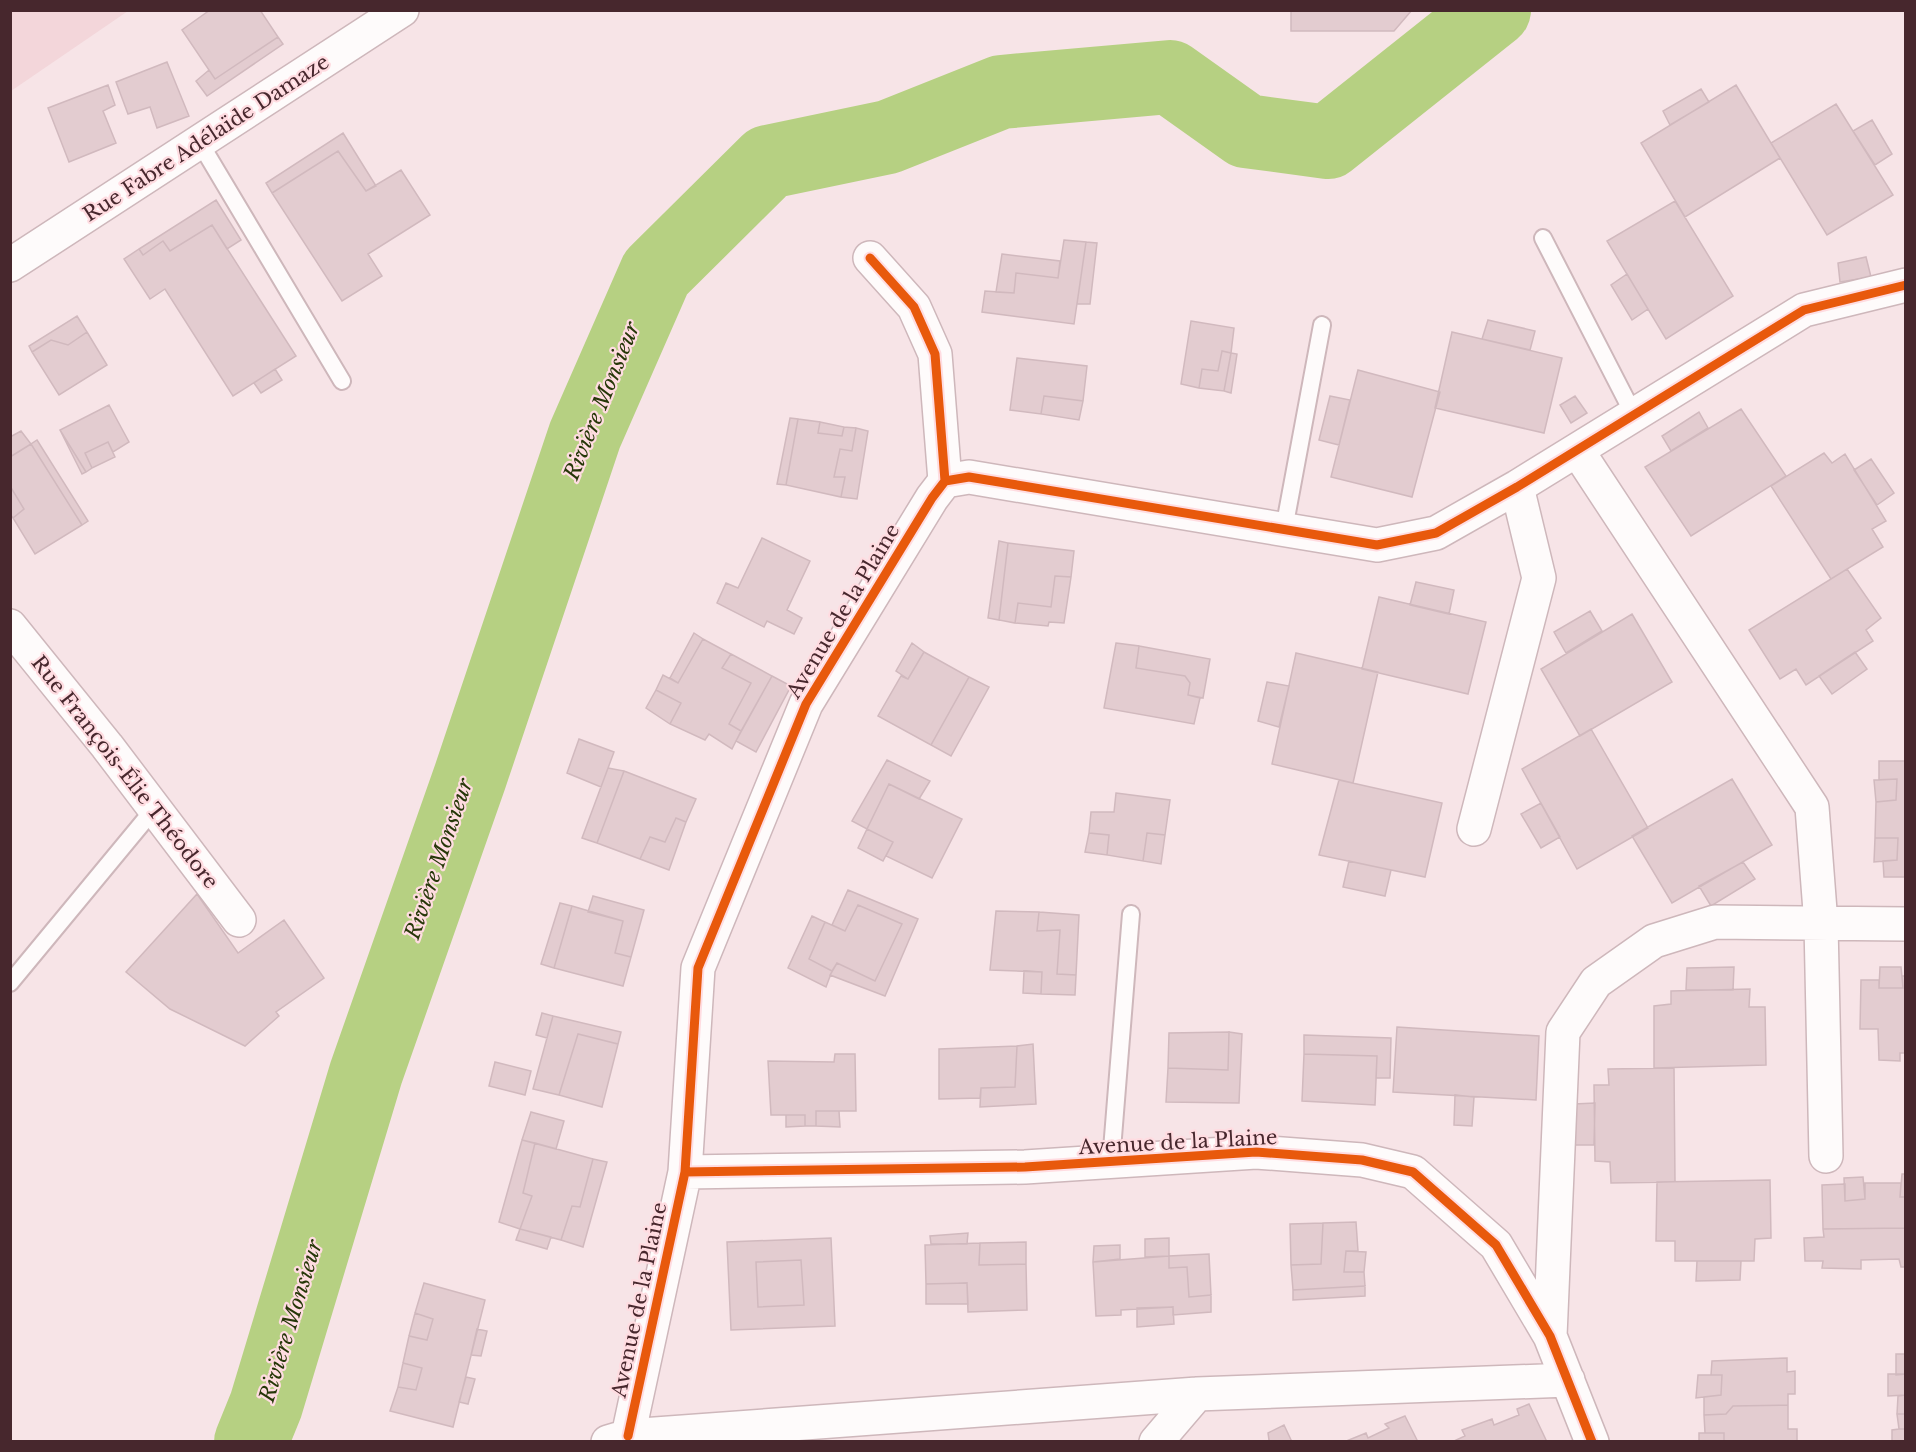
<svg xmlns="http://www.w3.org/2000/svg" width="1916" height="1452" font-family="'Libre Baskerville',serif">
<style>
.built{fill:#f3d6da}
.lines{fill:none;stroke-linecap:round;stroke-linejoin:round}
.river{stroke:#b6d082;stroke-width:74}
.building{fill:#e3ccd0;stroke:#d1b9be;stroke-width:1.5;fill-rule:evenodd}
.service-casing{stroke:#ceb7bb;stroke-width:20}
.minor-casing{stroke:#ceb7bb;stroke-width:36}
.service{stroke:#fefbfb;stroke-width:16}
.minor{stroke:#fefbfb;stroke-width:33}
.cycleway-casing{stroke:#ffdce1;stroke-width:13}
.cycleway{stroke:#e8590c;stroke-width:9}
.labels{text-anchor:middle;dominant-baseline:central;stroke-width:4.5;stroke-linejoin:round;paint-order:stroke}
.street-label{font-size:20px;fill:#47272d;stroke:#ffdce1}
.water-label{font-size:21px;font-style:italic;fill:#263708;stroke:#ffdce1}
</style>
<rect width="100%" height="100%" fill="#f7e4e7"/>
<path class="built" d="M11,10H128V11L11,91Z"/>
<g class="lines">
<path class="river" d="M251,1442L266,1405L366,1073L470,777L585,435L656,273L768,162L888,137L1001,92L1170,77L1246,131L1328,142L1494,10"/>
</g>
<path class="building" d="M210,10H260L278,37L215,79L182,30Z
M1291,10H1412L1394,31H1291Z
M278,37L283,44L207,96L196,81L209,70L215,79Z
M167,62L189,116L157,128L150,107L128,114L116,82Z
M108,85L115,105L103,111L116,143L69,162L48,108Z
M1736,85L1780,158L1685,217L1641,143Z
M1701,89L1709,102L1670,125L1663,111Z
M1836,104L1893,195L1827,235L1771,143Z
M1872,120L1892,154L1875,165L1853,131Z
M343,133L376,186L366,191L338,151L272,193L266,183Z
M338,151L366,191L401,170L430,215L368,254L382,276L342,301L272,193Z
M216,200L241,240L227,249L212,225L170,251L163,241L143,255L139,249Z
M1675,201L1733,296L1666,339L1607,241Z
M212,225L296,356L233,396L165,289L150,299L124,259L139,249L143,255L163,241L170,251Z
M1064,240L1086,242L1074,324L982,312L985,291L1014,293L1016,273L1058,278Z
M1086,242L1097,243L1090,304H1077Z
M1002,254L1060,261L1058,278L1016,273L1014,293L996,292Z
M1866,257L1871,277L1840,282L1838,263Z
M1627,274L1648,309L1632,320L1611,285Z
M77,316L87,332L68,345L51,340L32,352L29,346Z
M1488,320L1535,331L1530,350L1482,339Z
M1191,321L1234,328L1231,353L1222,351L1218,371L1202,369L1199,388L1181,384Z
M87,332L107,365L59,395L32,352L51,340L68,345Z
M1452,332L1562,358L1544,433L1435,408Z
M1222,351L1231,353L1224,391L1199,388L1202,369L1218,371Z
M1231,353L1237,354L1231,393L1224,391Z
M1017,358L1087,366L1083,401L1044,396L1041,414L1010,410Z
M275,369L282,380L261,393L254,383Z
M1358,370L1440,392L1412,497L1331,477Z
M1044,396L1083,401L1079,420L1041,414Z
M1330,396L1350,400L1339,445L1319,440Z
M1575,396L1587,413L1571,423L1560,405Z
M109,405L129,442L113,452L108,442L85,453L92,468L86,472L60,430Z
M1741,409L1786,476L1691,536L1645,467Z
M1699,412L1708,428L1671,451L1662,436Z
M790,418L798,419L786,485L777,484Z
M798,419L820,422L818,433L842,436L844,427L856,428L852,451L840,449L834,477H845L841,497L786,485Z
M820,422L844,427L842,436L818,433Z
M856,428L868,431L857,499L841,497L845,477H834L840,449L852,451Z
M60,430L86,472L82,474Z
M21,431L31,444L10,457V437Z
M37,440L88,521L82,525L31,444Z
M108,442L115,457L92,468L85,453Z
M31,444L82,525L35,554L13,518L24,509L10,486V457Z
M1824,453L1832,463L1845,454L1886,521L1872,529L1883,547L1831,579L1771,486Z
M1871,459L1894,493L1877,505L1854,470Z
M10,486L24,509L13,518L10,514Z
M762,538L810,561L787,610L802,618L794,634L767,621L764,627L717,603L726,583L738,588Z
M999,541L1008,543L999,620L988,618Z
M1008,543L1074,551L1071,577L1055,576L1051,607L1018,603L1015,623L999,620Z
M1847,569L1881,618L1866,630L1873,641L1806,685L1796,669L1780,679L1749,630Z
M1055,576L1071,577L1064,623L1049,622L1048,626L1015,623L1018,603L1051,607Z
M1416,582L1454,590L1449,614L1410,605Z
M1379,597L1486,622L1468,694L1362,669Z
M1590,611L1602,631L1566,653L1554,632Z
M1632,614L1672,682L1580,736L1541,669Z
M694,633L703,639L678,683L670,678Z
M703,639L731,654L722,668L751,683L729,724L741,731L732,749L709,734L705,740L670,724L681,703L656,690L663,675L678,683Z
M912,643L924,652L908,679L896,671Z
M1116,643L1139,646L1136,668L1185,676L1190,683L1188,695L1200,698L1194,724L1104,708Z
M1139,646L1210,659L1203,698L1188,695L1190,683L1185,676L1136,668Z
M924,652L969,677L931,745L878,716L901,676L908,679Z
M1855,652L1867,669L1832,694L1819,676Z
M1296,653L1378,672L1353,783L1272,764Z
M731,654L772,676L741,731L729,724L751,683L722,668Z
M772,676L791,686L756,752L736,741Z
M969,677L989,687L951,756L931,745Z
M1267,682L1289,686L1279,727L1258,721Z
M656,690L681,703L670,724L646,708Z
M1591,729L1648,828L1577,869L1522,769Z
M579,739L614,752L601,787L567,773Z
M887,760L930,781L919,799L889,784L867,829L852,821Z
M1879,761H1906V877H1884L1883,861L1897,860L1898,838H1875L1876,802L1896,800L1897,779L1879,780Z
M608,768L624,771L597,843L582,838Z
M624,771L696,799L686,822L676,818L665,842L650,837L640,859L597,843Z
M1732,779L1772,845L1672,903L1632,836Z
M1897,779L1896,800L1876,802L1874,780Z
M1339,780L1442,803L1425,877L1319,855Z
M889,784L962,819L932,878L886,856L893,842L867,829Z
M1116,793L1170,800L1165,835L1147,833L1143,861L1107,855L1109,835L1089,833L1091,812H1114Z
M1541,803L1560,837L1541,848L1521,814Z
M676,818L686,822L669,870L640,859L650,837L665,842Z
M867,829L893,842L883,861L858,848Z
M1089,833L1109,835L1107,855L1085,852Z
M1147,833L1165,835L1161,864L1143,861Z
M1875,838H1898L1897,860L1874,862Z
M1349,861L1391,870L1385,896L1343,887Z
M1743,862L1755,879L1711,906L1699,886Z
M848,890L918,919L885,996L830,975L837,963L875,981L902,924L858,905L845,931L832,925Z
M197,894L238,953L284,920L324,978L276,1012L279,1016L245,1046L170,1009L126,972Z
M593,896L644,910L631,957L615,953L623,921L588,912Z
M560,903L572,906L554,968L541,964Z
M858,905L902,924L875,981L837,963L832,971L809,959L825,922L845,931Z
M572,906L623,921L615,953L631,957L623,986L554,968Z
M996,911L1039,912L1037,931L1060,930L1057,974L1076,975L1075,995L1041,994L1042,972L990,970Z
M1039,912L1079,915L1076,975L1057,974L1060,930L1037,931Z
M812,916L825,922L809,959L832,971L826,987L788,968Z
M1734,967L1733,990H1686L1687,968Z
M1880,967H1901L1903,988H1879Z
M1024,971L1042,972L1041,994L1023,993Z
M1902,976H1906V1053H1900V1061L1879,1060L1878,1029H1860L1861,980H1879V988H1903Z
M1750,989L1749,1007H1765L1766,1065L1654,1068V1006L1671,1004V991Z
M542,1013L553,1016L547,1038L536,1035Z
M553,1016L621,1032L618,1044L578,1034L559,1095L533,1089Z
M1397,1027L1539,1036L1536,1100L1393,1092Z
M1229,1032L1228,1070L1168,1068L1169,1033Z
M1229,1032L1242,1034L1239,1103L1166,1102L1168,1068L1228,1070Z
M578,1034L618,1044L602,1107L559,1095Z
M1304,1035L1391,1038L1390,1078H1376L1377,1056L1304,1054Z
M1033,1044L1036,1104L980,1107L981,1088L1015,1087L1017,1046Z
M1017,1046L1015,1087L981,1088L980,1098L939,1099V1049Z
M835,1054H855L856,1111H816V1126H805V1115H771L768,1061L834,1062Z
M1304,1054L1377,1056L1375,1105L1302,1101Z
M495,1062L531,1071L525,1095L489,1086Z
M1674,1068L1675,1182L1611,1183L1610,1162L1595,1161L1594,1085H1609L1608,1069Z
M1455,1095L1474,1097L1472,1126L1454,1125Z
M1595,1103L1594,1145H1573L1574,1104Z
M816,1111H839L840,1127L816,1126Z
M531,1112L564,1121L556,1149L522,1140Z
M786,1115H805V1126L786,1127Z
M522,1140L535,1143L523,1193L532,1196L520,1229L499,1222Z
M535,1143L593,1159L580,1207L572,1206L561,1240L520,1229L532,1196L523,1193Z
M593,1159L607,1162L583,1247L561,1240L572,1206L580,1207Z
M1902,1174H1906V1197H1900Z
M1863,1177L1865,1199L1845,1201L1844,1178Z
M1770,1180L1771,1238L1755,1239L1754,1261H1675V1241H1656L1657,1182Z
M1865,1183H1901L1900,1197H1906V1228L1823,1229L1822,1185L1845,1184V1201L1865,1199Z
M1356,1222L1358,1251H1346L1344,1272H1364L1365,1286L1293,1290L1291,1265L1321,1264L1323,1223Z
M1323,1223L1321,1264L1291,1265L1290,1224Z
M1906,1228V1267H1901L1899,1259L1861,1260V1269L1822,1268L1823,1261H1805L1804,1238L1824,1237L1823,1229Z
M520,1229L551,1237L547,1249L516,1240Z
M968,1233L967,1244H931L930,1236Z
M831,1238L835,1326L731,1330L727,1242ZM801,1260L804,1305L758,1307L756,1262Z
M1169,1238V1256L1145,1257V1239Z
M1026,1242V1264L979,1265L980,1243Z
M980,1243L979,1265L1026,1264L1027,1310L968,1312L967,1283L926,1284L925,1245Z
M1120,1245V1259L1093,1262L1094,1246Z
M1346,1251L1366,1252L1364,1272H1344Z
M1209,1254L1211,1295L1189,1297L1187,1267L1169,1268V1256Z
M1169,1256V1268L1187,1267L1189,1297L1211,1295V1312L1173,1315V1307L1121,1310V1315L1096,1316L1093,1262Z
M801,1260L804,1305L758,1307L756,1262Z
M1697,1261H1741L1740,1280L1696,1281Z
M424,1283L485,1300L453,1427L390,1411L398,1387L416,1390L422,1368L403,1363L409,1336L427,1340L433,1319L415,1313Z
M967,1283L968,1304H926V1284Z
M1365,1286V1296L1293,1300V1290Z
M1173,1307L1174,1324L1137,1327V1308Z
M415,1313L433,1319L427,1340L409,1336Z
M477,1329L487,1331L481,1356L471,1355Z
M1896,1354H1906V1374L1896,1375Z
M1787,1358V1372L1795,1371V1394H1788V1405L1733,1406L1726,1414L1704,1415V1397L1721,1395L1722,1375H1711L1712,1361Z
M403,1363L422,1368L416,1390L398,1387Z
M1888,1374H1906V1395L1888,1396Z
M1698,1375H1722L1721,1395L1696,1398Z
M466,1377L475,1379L468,1404L459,1402Z
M1906,1395V1414H1897L1898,1396Z
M1529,1404L1547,1442H1452L1465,1436L1462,1430L1492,1419L1494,1425L1519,1415L1517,1409Z
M1788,1405V1429H1797V1442H1724V1433H1705L1704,1415L1726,1414L1733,1406Z
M1897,1414H1906V1429H1899Z
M1405,1416L1418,1442H1344L1366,1433L1368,1438L1389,1428L1385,1424Z
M1284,1425L1292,1442H1266L1269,1440L1268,1433Z
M1899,1429H1906V1442H1892V1430Z
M1699,1433H1724V1442H1699Z"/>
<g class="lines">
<defs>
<path id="service" d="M200,143L342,381
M1543,238L1634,415
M1284,529L1322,325
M10,983L154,809
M1111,1162L1131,914"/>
<path id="minor" d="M10,265L402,10
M1577,450L1812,807L1821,924L1826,1156
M945,481L969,477L1377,545L1436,533L1517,487L1804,310L1906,285
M10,626L107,746L239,920
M1474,829L1539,578L1517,487
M685,1172L1025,1167L1256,1152L1362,1160L1413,1172L1496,1245L1550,1336L1592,1442
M1550,1336L1563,1032L1596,982L1654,941L1715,922L1906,924
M628,1436L685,1172L698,968L806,704L932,498L945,481L935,354L914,307L870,258
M608,1442L628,1436L1197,1394L1568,1380
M1156,1442L1197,1394"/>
</defs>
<use href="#service" class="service-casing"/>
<use href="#minor" class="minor-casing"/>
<use href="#service" class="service"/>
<use href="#minor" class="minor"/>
<defs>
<path id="cycleway" d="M945,481L969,477L1377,545L1436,533L1517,487L1804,310L1906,285
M685,1172L1025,1167L1256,1152L1362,1160L1413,1172L1496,1245L1550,1336L1592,1442
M628,1436L685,1172L698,968L806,704L932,498L945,481L935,354L914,307L870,258"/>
</defs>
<use href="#cycleway" class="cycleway-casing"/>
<use href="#cycleway" class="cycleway"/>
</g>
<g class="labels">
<g class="street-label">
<text transform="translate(206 138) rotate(-33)">Rue Fabre Adélaïde Damaze</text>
<text transform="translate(843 611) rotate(-59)">Avenue de la Plaine</text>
<text transform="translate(125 772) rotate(52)">Rue François-Élie Théodore</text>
<text transform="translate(1178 1142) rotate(-3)">Avenue de la Plaine</text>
<text transform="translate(639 1300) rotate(-78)">Avenue de la Plaine</text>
</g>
<g class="water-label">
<text transform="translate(602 401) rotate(-68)">Rivière Monsieur</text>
<text transform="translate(439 859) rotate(-71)">Rivière Monsieur</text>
<text transform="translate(291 1321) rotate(-73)">Rivière Monsieur</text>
</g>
</g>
<rect width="1916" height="1452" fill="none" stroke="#47272d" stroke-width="24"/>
</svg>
